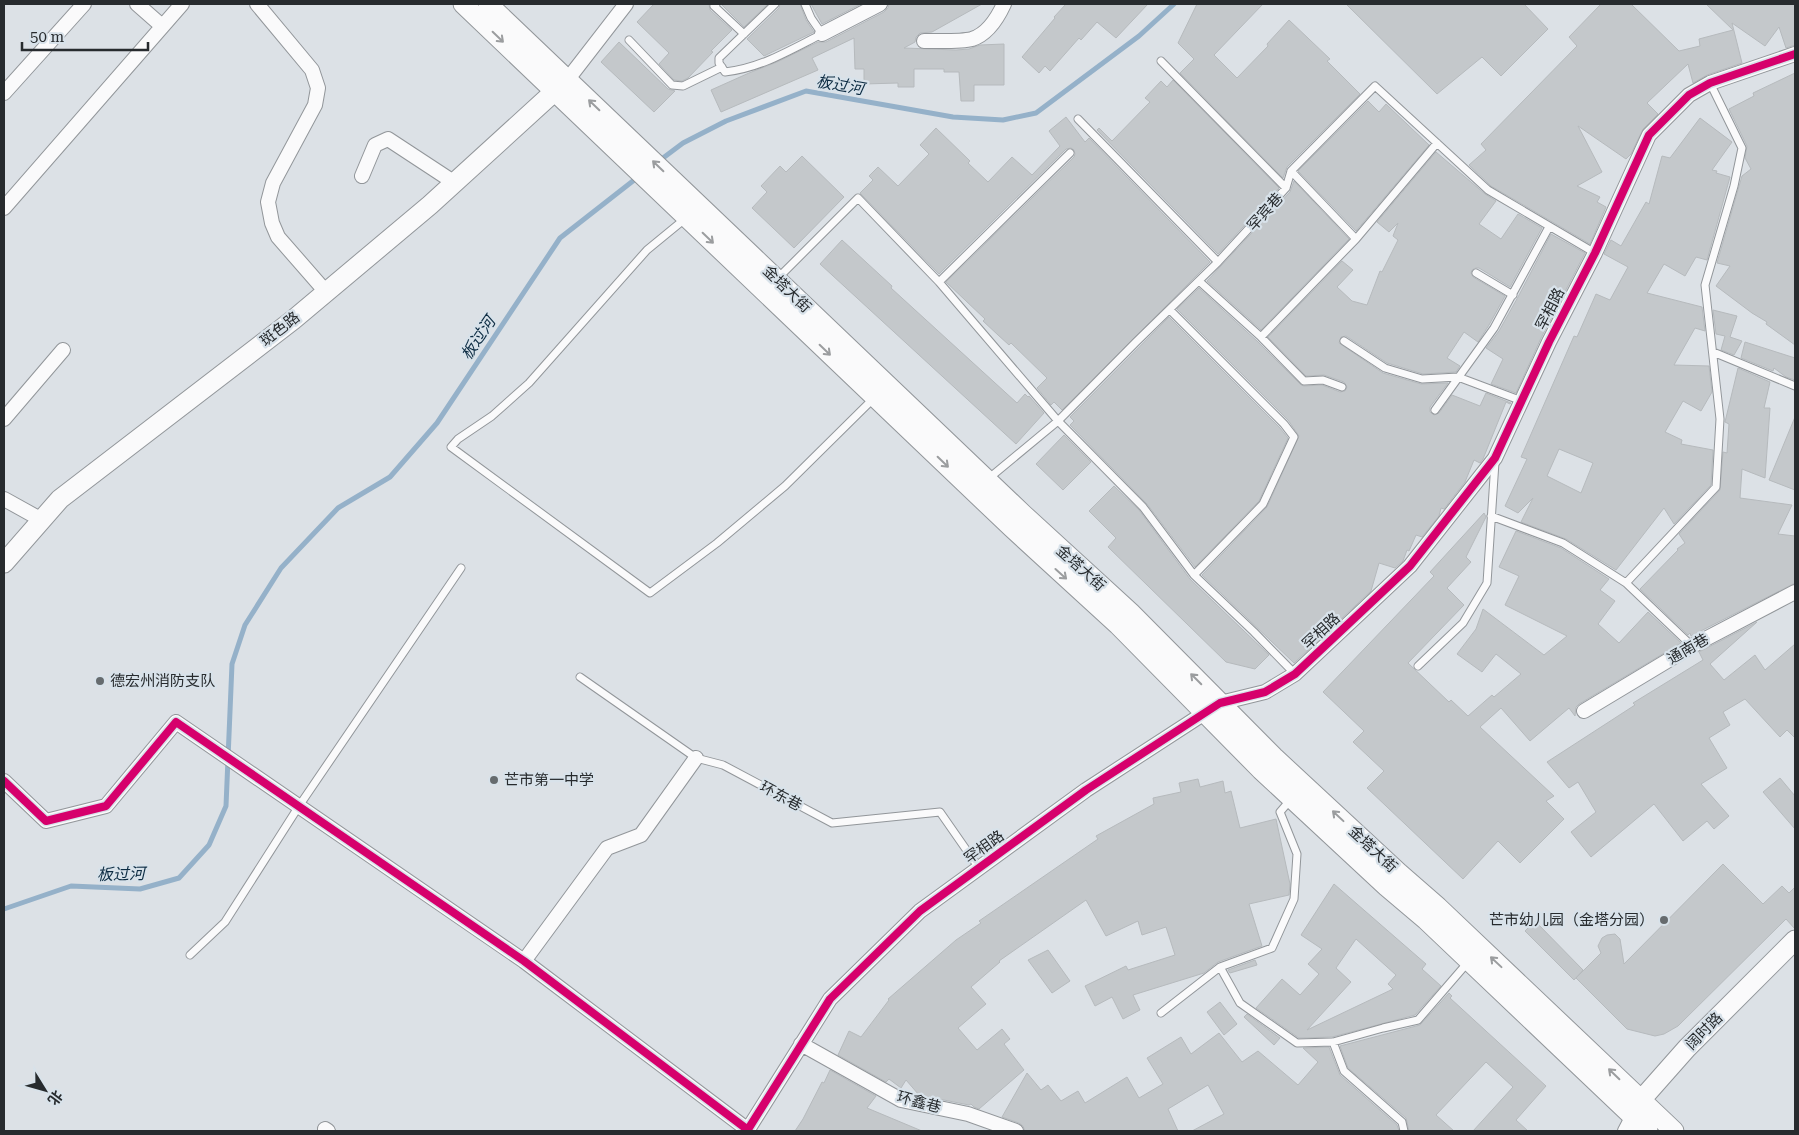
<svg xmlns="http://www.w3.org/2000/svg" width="1799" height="1135" font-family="'Roboto Serif','Noto Sans SC',serif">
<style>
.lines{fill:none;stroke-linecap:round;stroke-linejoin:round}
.stream{stroke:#95b1c9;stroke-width:5}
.building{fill:#c4c8cb;stroke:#b6babd;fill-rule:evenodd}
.lane-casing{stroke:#92969a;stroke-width:9}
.street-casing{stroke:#92969a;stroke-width:16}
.secondary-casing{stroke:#92969a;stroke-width:21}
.lane{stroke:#fafafb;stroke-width:7}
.street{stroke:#fafafb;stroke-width:14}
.secondary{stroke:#fafafb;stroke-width:19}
.cycleway-casing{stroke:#d8e2ea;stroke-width:11}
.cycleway{stroke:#d6006c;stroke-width:8}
.oneway{stroke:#9b9d9f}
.poi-dot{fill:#666b6e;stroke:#d8e2ea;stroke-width:2}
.labels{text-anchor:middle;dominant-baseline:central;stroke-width:4.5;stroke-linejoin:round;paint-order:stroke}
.street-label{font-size:15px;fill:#272b2e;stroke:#d8e2ea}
.poi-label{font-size:15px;fill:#272b2e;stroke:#d8e2ea;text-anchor:start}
.water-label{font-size:16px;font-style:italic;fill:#0d2c43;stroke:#d8e2ea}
</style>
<rect width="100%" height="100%" fill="#dce1e6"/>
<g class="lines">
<path class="stream" d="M659,161L683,143L726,121L806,91L953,117L1003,120L1036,113L1139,36L1174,4
M4,909L71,886L140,889L179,878L209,845L226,806L232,664L245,625L281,568L338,508L390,477L437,423L560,238L638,177"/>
</g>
<path class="building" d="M654,4H709L710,10L732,30L711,51L713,52L688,78L682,81L674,80L659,64L669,53L637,22Z
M721,4H768L744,27Z
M780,4H800L806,20L814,32L764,56L747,39L779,8Z
M811,4H861L822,24Z
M889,4H982L932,32L920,33L916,37L915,42L904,48L956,50L969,49L980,45L1004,44V85H974V101H961L959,72H944V69H914V87H898V83L864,84V69H855L854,38L812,58L818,70L721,112L711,90L749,73L777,62L818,42H826L884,12L888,8Z
M1066,4H1148L1116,38L1097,22L1081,40L1079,38L1050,71L1045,66L1039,73L1022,57L1055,18L1054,17Z
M1197,4H1263L1214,55L1237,78L1268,46L1267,44L1289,20L1330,59L1327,61L1360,94L1287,167L1283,178L1180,73L1194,59L1178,43Z
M1346,4H1524L1548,29L1501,76L1482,57L1437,94Z
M1601,4H1631L1679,51L1700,46L1699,39L1733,30L1706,4H1795V45L1786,48L1779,27L1765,46L1732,23L1742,63L1707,75L1693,83L1688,64L1647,103L1658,114L1643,129L1631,154L1626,159L1578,126L1602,172L1577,186L1600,197L1597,202L1606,207L1590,244L1491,186L1469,165L1486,150L1481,144L1577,46L1569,37Z
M619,42L668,89L675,91L654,112L601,62Z
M1795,73V345L1766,324L1767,322L1752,313L1716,286L1730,266L1717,263L1742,176L1751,169L1745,158L1747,146L1729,109L1754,96L1753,93Z
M1173,80L1279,188L1218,254L1097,130L1099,128L1112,141L1150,102L1145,98L1161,81L1167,87Z
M1368,101L1379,112L1386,104L1429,145L1356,231L1298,171Z
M1066,117L1085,142L1089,138L1210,262L1062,410L1054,402L1051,405L1037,388L1047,378L1011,343L1009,345L998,335L983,321L985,319L946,282L1074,157L1075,154L1074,150L1071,148L1066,149L939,274L860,193L873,180L869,176L878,167L898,186L929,154L920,145L936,128L970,161L968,163L988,182L1012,157L1032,175L1060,146L1049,131Z
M1700,118L1732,142L1712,170L1717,171L1716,173L1730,177L1707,260L1696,257L1685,276L1664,264L1647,293L1702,307L1705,331L1695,328L1674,365L1709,366L1712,392L1701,411L1683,401L1665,432L1682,440L1681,444L1713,450L1711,485L1674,524L1664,508L1616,570L1566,539L1521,522L1533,498L1518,513L1505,506L1527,459L1521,457L1574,336L1577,337L1596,294L1610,300L1628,267L1604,254L1611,240L1621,246L1646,202L1649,204L1662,156L1670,158ZM1559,449L1593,463L1581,493L1547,476Z
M1436,152L1485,194L1496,201L1479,224L1501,239L1518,214L1542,228L1510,287L1479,268H1476L1472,270L1471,273L1473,277L1505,296L1489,325L1478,342L1464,332L1447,358L1460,366L1456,372L1423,374L1387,363L1346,336L1341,337L1339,343L1383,373L1421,384L1448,383L1430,407V412L1434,415L1439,413L1452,395L1480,406L1486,393L1511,403L1510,404L1506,402L1483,459L1480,463L1474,460L1465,482L1444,509L1441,508L1439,516L1422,537L1416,535L1409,551L1407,550L1403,561L1395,568L1379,563L1371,591L1294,663L1202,575L1267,507L1299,436L1288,420L1177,309L1199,288L1257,341L1301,385L1304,386L1322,385L1340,392L1345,391L1347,387L1344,382L1324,375L1306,376L1268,337L1342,261L1353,270L1337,287L1352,301L1367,305L1380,271L1382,272L1398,240L1393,236L1398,223L1389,232L1377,222Z
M802,156L844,197L794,248L752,208L767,192L761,186L780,166L786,172Z
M1294,181L1349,239L1261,330L1207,281L1290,192Z
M1551,234L1585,253L1541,338L1516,393L1491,384L1503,359L1486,348L1499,331L1518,297Z
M842,240L892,286L891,288L1017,403L1025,394L1028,397L1029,396L1044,413L1016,444L820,264Z
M1713,310L1737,316L1730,337L1742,341L1734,355L1721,350L1725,336L1716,334Z
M1169,317L1280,428L1288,438L1259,501L1195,567L1147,504L1070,425L1074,421L1070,417Z
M1745,342L1795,358V380L1786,377L1774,368L1773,371L1741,358Z
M1738,368L1770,382L1764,408H1770L1765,478L1742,469L1740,498L1792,505L1778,534L1795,536V583L1691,636L1690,633L1688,635L1640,589L1678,550L1677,549L1685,543L1679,534L1720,490L1723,452L1727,453L1729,424L1725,422Z
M1795,417V490L1769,480Z
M1064,435L1091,462L1063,490L1036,464Z
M1114,486L1139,510L1190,579L1269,655L1255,669L1226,662L1108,547L1116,538L1089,511Z
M1484,513L1486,517L1466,557L1471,562L1447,588L1464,605L1408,663L1449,702L1451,700L1468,716L1492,695L1494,697L1521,674L1496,654L1482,672L1457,654L1476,629L1483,609L1544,655L1567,636L1505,605L1519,576L1499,567L1516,531L1561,548L1609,579L1600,590L1615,601L1598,624L1619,643L1648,612L1681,643L1579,704L1576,707L1575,716L1569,708L1530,741L1501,708L1480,727L1554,796L1546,801L1564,819L1520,863L1498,841L1463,879L1367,788L1384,771L1353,742L1364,731L1323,692L1434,576L1430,572Z
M1757,622L1710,664L1724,680L1755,655L1765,670L1795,644V738L1787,730L1780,737L1745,699L1723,712L1730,725L1709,738L1727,768L1701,784L1729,816L1714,829L1707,821L1683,841L1654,804L1591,857L1571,832L1596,812L1578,782L1569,788L1547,762L1635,705L1633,703L1703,660L1699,652Z
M1780,778L1795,796V829L1763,792Z
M1198,779L1200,787L1223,781L1225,793L1231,791L1240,828L1276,819L1290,884L1289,895L1249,904L1262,946L1218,962L1204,973L1133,995L1140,1010L1123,1019L1112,997L1095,1006L1085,986L1126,966L1128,970L1175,955L1166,927L1142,935L1138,921L1106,936L1086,900L999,961L1000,962L971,987L986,1004L958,1028L977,1050L1002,1029L1010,1039L1004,1044L1024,1070L979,1109L974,1107L971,1104L969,1105L919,1095L906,1080L901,1088L889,1079L886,1082L838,1055L849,1031L861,1037L889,1000L888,999L956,940L981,923L979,921L1098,839L1096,836L1154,804L1153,798L1181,792L1179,783Z
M1723,864L1763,904L1782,886L1789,893L1795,887V929L1786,919L1678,1026L1664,1034L1655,1036L1627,1029L1576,978L1601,953L1598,946L1602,938L1607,935L1615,934L1620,939L1624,964Z
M1334,884L1426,964L1422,969L1441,986L1415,1015L1332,1037L1299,1038L1256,1008L1282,979L1300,995L1319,974L1308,964L1322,949L1301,935ZM1356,939L1396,975L1388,984L1393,989L1307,1030L1351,982L1336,968Z
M1535,921L1583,970L1574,980L1525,931Z
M1048,950L1070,981L1052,993L1028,960Z
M1255,960L1257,965L1230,973L1228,970Z
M1449,993L1452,996L1450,998L1546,1086L1516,1120L1528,1131H1473L1513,1087L1486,1062L1436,1115L1454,1131H1409L1406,1118L1348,1068L1340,1046L1420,1025Z
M1220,1002L1237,1024L1224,1035L1207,1012Z
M1247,1014L1280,1038L1274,1045L1244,1017Z
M1219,1033L1242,1062L1258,1051L1298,1085L1318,1062L1303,1048L1329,1047L1340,1075L1397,1125L1399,1131H1192L1224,1114L1208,1085L1168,1109L1178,1131H1025L1023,1126L1019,1123L1002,1117L1027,1073L1041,1090L1048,1085L1061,1101L1078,1091L1085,1103L1127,1077L1139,1098L1163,1084L1147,1058L1181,1037L1191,1054Z
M830,1070L876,1096L867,1108L922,1131H795L803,1119L822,1082L824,1083Z"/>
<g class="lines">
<defs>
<path id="lane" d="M716,4L714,6L744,34
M775,4L719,58V63L725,72C761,68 790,50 822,34L811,18L805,4
M629,40L672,85L683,86L722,67
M1161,61L1286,188
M1078,119L1218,262
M1291,171L1356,239
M686,218L647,250L529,383L492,416L458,439L451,447L650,593L717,543L785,486L874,398
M1476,273L1513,295
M777,279L858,198L939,282L1058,421L1143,507L1194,575L1254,632L1295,674
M1199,281L1261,337L1304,381L1323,380L1342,387
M939,282L1070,153
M1170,310L1284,424L1294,437L1263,504L1194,575
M1261,337L1356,239L1437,143
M1344,341L1385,368L1422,379L1458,377L1522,401
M1713,352L1795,386
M1435,410L1494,328L1549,227
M988,479L1058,421L1136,342L1218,262L1286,188L1291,171L1375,86L1488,190L1595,253
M1491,516L1563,543L1626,583L1692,646
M1626,583L1716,487L1720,419L1705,285L1734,186L1742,148L1710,83
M1418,666L1463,623L1487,583L1495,462
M580,677L696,758L723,765L832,823L940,812L979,868
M190,955L225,922L299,806L461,568
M1220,967L1240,1003L1297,1043L1333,1042L1383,1028L1418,1020L1469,961
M1161,1013L1220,967L1272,948L1294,899L1297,854L1280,812L1292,798
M1333,1042L1344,1071L1402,1122L1404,1131"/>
<path id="street" d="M137,4L162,26
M257,4L312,70L318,88L315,105L273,183L268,202L272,223L278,237L326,292
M822,34L880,4
M924,41C937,41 961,42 972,39C988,34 998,17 1004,4
M568,79L626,4
M4,93L84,4
M362,176L375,145L388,139L455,183
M4,208L182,4
M4,419L63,350
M4,499L42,520
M1584,711L1692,646L1795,592
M4,781L46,821L106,806L176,722L524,961L748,1130
M524,961L607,848L641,835L696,758
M801,1044L901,1100L968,1114L1016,1131
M325,1129L328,1131
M747,1131L830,999L920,911L1086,790L1220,703L1265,692L1295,674L1410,566L1495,458L1549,342L1595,253L1649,135L1689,95L1710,83L1795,54
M1625,1131L1636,1110"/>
<path id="secondary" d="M463,4L1012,528L1118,625L1261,770L1387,887L1426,920L1648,1131
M488,4L1024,515L1130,612L1274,757L1399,873L1438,907L1674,1131
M4,563L60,499L293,320L430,205L555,91
M1641,1100L1687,1048L1795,940"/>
</defs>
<use href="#lane" class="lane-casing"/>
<use href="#street" class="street-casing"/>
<use href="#secondary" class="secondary-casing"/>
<use href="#lane" class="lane"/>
<use href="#street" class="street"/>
<use href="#secondary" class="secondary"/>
<defs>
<path id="cycleway" d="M4,781L46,821L106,806L176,722L524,961L748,1130
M747,1131L830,999L920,911L1086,790L1220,703L1265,692L1295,674L1410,566L1495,458L1549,342L1595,253L1649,135L1689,95L1710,83L1795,54"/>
</defs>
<use href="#cycleway" class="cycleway-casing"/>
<use href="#cycleway" class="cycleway"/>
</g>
<defs><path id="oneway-shaft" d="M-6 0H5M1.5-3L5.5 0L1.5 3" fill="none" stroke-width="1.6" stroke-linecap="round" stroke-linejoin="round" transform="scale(1.25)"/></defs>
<g class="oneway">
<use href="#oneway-shaft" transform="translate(498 37) rotate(44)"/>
<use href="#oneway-shaft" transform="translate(594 105) rotate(-136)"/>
<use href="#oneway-shaft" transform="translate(658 166) rotate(-136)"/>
<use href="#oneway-shaft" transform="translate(708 238) rotate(44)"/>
<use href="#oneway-shaft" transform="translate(825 350) rotate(44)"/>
<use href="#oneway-shaft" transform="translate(943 462) rotate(44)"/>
<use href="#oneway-shaft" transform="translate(1061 574) rotate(42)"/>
<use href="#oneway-shaft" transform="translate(1196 679) rotate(-135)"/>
<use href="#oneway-shaft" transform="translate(1338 816) rotate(-137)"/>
<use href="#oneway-shaft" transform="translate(1496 962) rotate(-137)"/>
<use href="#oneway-shaft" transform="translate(1614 1074) rotate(-136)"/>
</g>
<g class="poi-dot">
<circle cx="100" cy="681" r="5"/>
<circle cx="494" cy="780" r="5"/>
<circle cx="1664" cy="920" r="5"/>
</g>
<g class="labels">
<g class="street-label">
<text transform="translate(1265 212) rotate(-48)">罕宾巷</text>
<text transform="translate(787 289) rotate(44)">金塔大街</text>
<text transform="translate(1550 309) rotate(-63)">罕相路</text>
<text transform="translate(280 329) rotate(-38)">斑色路</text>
<text transform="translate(1081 568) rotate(42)">金塔大街</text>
<text transform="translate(1321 631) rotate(-43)">罕相路</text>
<text transform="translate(1688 649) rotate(-30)">通南巷</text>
<text transform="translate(781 796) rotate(28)">环东巷</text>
<text transform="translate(984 847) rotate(-36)">罕相路</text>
<text transform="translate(1373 849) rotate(43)">金塔大街</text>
<text transform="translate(1704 1031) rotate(-45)">阔时路</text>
<text transform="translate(919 1102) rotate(15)">环鑫巷</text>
</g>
<g class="poi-label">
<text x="110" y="681">德宏州消防支队</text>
<text x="504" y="780">芒市第一中学</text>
<text x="1654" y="920" text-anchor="end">芒市幼儿园（金塔分园）</text>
</g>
<g class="water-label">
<text transform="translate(840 85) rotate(10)">板过河</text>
<text transform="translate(478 338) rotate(-56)">板过河</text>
<text transform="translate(121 874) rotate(-1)">板过河</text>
</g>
</g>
<rect width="1799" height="1135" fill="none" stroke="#272b2e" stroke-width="10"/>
<g transform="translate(45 1090) rotate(127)" stroke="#d8e2ea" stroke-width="4" paint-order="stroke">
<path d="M0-4L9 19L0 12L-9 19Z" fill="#272b2e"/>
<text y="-8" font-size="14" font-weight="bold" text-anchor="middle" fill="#272b2e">北</text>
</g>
<path d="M22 42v8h126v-8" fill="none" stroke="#272b2e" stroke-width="2.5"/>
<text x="30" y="42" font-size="15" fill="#272b2e" stroke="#d8e2ea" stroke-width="4" paint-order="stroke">50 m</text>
</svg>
